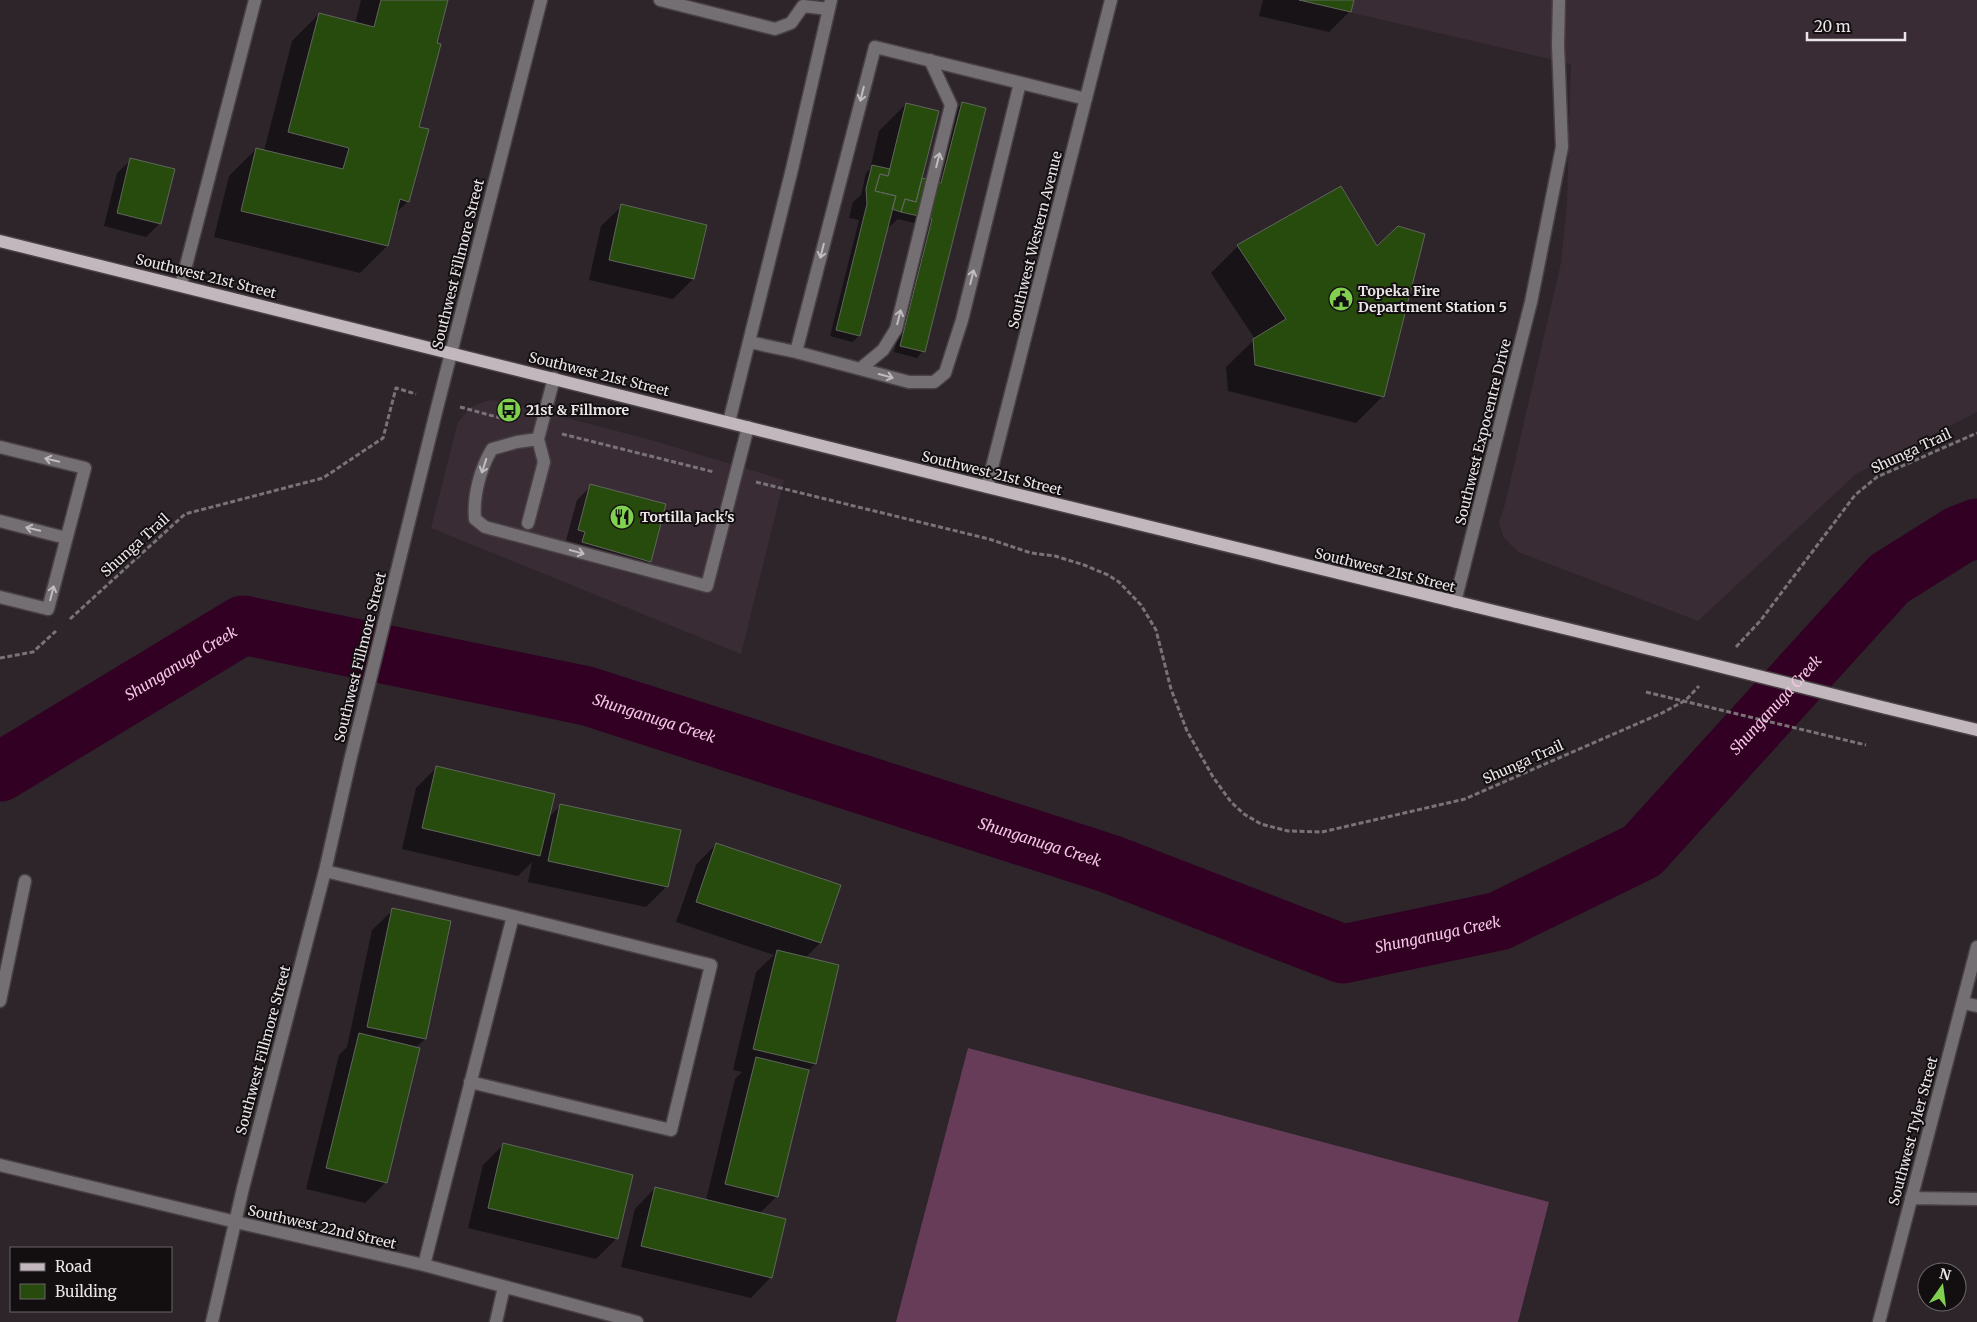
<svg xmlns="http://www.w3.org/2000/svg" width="1977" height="1322" font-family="Merriweather,serif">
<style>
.built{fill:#3a2c34}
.pitch{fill:#673c58}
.shadow{fill:#0007}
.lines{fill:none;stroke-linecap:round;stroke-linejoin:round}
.river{stroke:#310023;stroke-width:59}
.building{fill:#274a0d;stroke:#60665d}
.minor-casing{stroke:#484045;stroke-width:15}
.major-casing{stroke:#484045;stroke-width:15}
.path{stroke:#797276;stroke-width:3;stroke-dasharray:5 2.5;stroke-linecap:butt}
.minor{stroke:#746f72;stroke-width:12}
.major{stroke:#c1b7bd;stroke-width:12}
.major-bridge-casing{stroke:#484045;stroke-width:15;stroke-linecap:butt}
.path-bridge{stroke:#797276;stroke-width:3;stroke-dasharray:5 2.5;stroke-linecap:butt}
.major-bridge{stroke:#c1b7bd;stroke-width:12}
.oneway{stroke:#c1bcbf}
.labels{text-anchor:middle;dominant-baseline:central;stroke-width:4;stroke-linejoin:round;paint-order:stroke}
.street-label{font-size:14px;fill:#ebe5e8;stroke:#130f11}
.poi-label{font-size:14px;font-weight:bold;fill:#ebe5e8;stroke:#130f11;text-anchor:start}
.water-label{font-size:15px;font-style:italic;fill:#f3c7e2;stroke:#130f11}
</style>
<rect width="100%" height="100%" fill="#2d252a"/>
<path class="built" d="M1298,0H1977V412L1856,474L1698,621L1518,552L1504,538L1499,523L1505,504L1561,263L1567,203L1571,64Z
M489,400L502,401L651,440L784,480L741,654L431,528L458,422L471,407Z"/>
<path class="pitch" d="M968,1048L1549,1202L1518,1322H896Z"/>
<path class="shadow" d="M361,0H447L418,128L408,201L394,215L387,246L360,273L214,237L229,176L256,149L264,151L292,41L319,14L355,24Z
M1263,0H1352L1350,11L1329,32L1259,16Z
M906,104L921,179L937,183L955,110L962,104L923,351L917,358L894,352L926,226L898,219L888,228H886L859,336L852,342L830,336L859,220L849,218L853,202L861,195L866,173L870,169L879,131Z
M131,160L160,223L146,237L104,226L117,173Z
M622,206L693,279L673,299L589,280L601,226Z
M1238,246L1377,248L1383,396L1356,423L1228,391L1226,367L1255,339L1211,273Z
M591,486L650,561L636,575L569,556L572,546L565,544L577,500Z
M437,767L548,818L561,805L667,886L646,907L528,882L532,862L518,876L402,849L416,788Z
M716,844L839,886L820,943L805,958L815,1064L807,1071L777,1196L760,1213L771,1277L751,1298L621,1267L635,1209L655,1188L706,1200L735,1079L742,1072L733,1070L756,972L774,955L676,922L696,865Z
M393,910L425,1039L415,1048L386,1182L365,1203L306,1189L339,1055L347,1047L372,930Z
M503,1145L616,1239L596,1259L468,1228L483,1165Z"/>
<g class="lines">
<path class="river" id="s1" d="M0,772L243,625L587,696L1110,864L1343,954L1499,921L1642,851L1889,579L1959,535L1977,528"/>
</g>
<path class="building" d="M381,0H448L437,43L441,44L419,127L429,129L409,202L400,199L388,246L241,211L256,148L343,169L349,148L288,132L319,13L374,27Z
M1299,0H1354L1351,12Z
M962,102L986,108L925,352L900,346L932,219L901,212L905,199L916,202L922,178L941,183Z
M906,103L939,111L916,202L905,199L901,212L892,209L896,196L875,191L880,174L888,176Z
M130,158L175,169L161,224L117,213Z
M872,165L890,169L888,176L880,174L875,191L896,196L860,336L836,330L867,204L866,189Z
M1341,186L1377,246L1398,226L1425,234L1384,397L1255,365L1253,339L1286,319L1237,245Z
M621,204L707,225L694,279L609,260Z
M590,484L666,504L651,562L582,542L585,532L578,530Z
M436,766L555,794L540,856L422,828Z
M560,804L681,830L668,887L548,861Z
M716,843L841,885L821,943L696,902Z
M392,908L451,921L426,1039L367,1027Z
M777,950L839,965L816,1064L753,1049Z
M359,1033L420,1048L387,1183L326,1168Z
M756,1057L809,1070L778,1197L725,1184Z
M503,1143L633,1175L618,1239L488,1208Z
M655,1187L786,1219L772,1278L641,1246Z"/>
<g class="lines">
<defs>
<path id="minor" d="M660,0L775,29L791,23L803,6L829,9
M1020,83L962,320L945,373L934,382H909L796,352L875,47L1086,99
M181,285L255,0
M749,342L796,352
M860,369L883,350L896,329L951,105L930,60
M729,422L792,169L831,0
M538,439L517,442L492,449C480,469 473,496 475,519L485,527L707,586L748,427
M0,447L85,468L48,609L0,597
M987,487L1111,0
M0,521L66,538
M528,523L544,462L538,439L554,378
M1455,602L1531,302L1562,147L1558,45L1559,0
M325,871L513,916L424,1265
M0,1001L25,881
M1963,1003L1977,1006
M470,1082L671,1130L711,965L513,916
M0,1165L236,1222L424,1265L637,1322
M1911,1198L1977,1199
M212,1322L243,1188L325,871L350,761L436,412L541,0
M496,1322L504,1287
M1879,1322L1977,947"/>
<path id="major" d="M0,241L987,487L1674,655
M1886,708L1977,730"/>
</defs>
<use href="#minor" class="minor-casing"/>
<use href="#major" class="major-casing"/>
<path class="path" d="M460,407L508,420
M562,434L714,472
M756,482L989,539L1031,553L1055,556L1084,565L1108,575L1119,582L1141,605L1156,630L1171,689L1187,731L1213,777L1231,802L1244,814L1261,824L1288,831L1322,832L1465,799L1662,713L1686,700L1699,686
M70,619L185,514L323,478L383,438L396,388L416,394
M1736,647L1761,620L1855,495L1877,477L1977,433
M0,658L33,652L56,631"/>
<use href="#minor" class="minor"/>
<use href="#major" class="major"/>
<defs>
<path id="major-bridge" d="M1674,655L1886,708"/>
</defs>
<use href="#major-bridge" class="major-bridge-casing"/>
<path class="path-bridge" d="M1646,692L1866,745"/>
<use href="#major-bridge" class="major-bridge"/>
</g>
<defs><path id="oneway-shaft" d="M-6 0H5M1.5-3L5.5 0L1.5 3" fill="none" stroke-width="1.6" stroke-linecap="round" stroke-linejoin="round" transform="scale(1.25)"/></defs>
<g class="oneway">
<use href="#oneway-shaft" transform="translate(862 94) rotate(104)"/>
<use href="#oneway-shaft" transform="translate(938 160) rotate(-76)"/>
<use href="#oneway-shaft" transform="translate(822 251) rotate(104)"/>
<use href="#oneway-shaft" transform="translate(972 277) rotate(-76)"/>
<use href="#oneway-shaft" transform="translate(899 317) rotate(-76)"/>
<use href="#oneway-shaft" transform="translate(886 376) rotate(15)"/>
<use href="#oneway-shaft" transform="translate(52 460) rotate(-166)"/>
<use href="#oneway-shaft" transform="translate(484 466) rotate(108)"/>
<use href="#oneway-shaft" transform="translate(33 529) rotate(-166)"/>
<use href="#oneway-shaft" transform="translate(577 552) rotate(15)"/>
<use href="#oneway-shaft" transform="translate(52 593) rotate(-76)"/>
</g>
<defs>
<symbol id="civic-disc" viewBox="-11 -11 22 22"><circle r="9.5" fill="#82d050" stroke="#130f11"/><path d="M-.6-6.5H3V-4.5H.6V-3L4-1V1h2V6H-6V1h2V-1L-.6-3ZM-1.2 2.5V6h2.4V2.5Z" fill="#111"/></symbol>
<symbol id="bus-disc" viewBox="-11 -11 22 22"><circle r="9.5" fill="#82d050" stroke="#130f11"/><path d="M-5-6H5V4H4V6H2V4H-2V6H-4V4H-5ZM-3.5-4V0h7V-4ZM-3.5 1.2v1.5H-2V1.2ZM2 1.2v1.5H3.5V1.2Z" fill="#111"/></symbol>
<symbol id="restaurant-disc" viewBox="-11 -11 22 22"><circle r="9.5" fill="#82d050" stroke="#130f11"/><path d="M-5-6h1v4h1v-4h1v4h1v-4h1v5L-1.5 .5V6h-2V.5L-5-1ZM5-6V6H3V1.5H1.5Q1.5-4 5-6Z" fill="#111"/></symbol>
</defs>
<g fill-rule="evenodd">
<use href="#civic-disc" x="1327" y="285" width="28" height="28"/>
<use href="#bus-disc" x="495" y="396" width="28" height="28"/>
<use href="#restaurant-disc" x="608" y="503" width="28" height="28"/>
</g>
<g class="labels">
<g class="street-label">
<text transform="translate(1035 240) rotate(-76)">Southwest Western Avenue</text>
<text transform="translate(458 264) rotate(-76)">Southwest Fillmore Street</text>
<text transform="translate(206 276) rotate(14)">Southwest 21st Street</text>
<text transform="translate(599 374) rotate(14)">Southwest 21st Street</text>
<text transform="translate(1483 432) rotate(-76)">Southwest Expocentre Drive</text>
<text transform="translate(1911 451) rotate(-25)">Shunga Trail</text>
<text transform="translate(992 473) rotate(14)">Southwest 21st Street</text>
<text transform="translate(135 545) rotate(-42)">Shunga Trail</text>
<text transform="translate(1385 570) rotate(14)">Southwest 21st Street</text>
<text transform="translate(360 657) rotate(-76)">Southwest Fillmore Street</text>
<text transform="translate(1523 762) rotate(-24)">Shunga Trail</text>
<text transform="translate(263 1050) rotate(-75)">Southwest Fillmore Street</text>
<text transform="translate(1913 1131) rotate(-75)">Southwest Tyler Street</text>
<text transform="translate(322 1227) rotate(13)">Southwest 22nd Street</text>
</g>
<g class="poi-label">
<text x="1358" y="291">Topeka Fire<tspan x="1358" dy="16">Department Station 5</tspan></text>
<text x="526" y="410">21st &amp; Fillmore</text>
<text x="640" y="517">Tortilla Jack's</text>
</g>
<g class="water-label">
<text stroke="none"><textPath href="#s1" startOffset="211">Shunganuga Creek</textPath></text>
<text stroke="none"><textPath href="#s1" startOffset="1951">Shunganuga Creek</textPath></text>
<text stroke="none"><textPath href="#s1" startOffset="706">Shunganuga Creek</textPath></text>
<text stroke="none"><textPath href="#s1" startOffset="1111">Shunganuga Creek</textPath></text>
<text stroke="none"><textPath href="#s1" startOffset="1531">Shunganuga Creek</textPath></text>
</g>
</g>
<rect x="10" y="1247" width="162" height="65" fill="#130f11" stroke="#696567"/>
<rect x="20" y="1263" width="25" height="8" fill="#c1b7bd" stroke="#696567"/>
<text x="55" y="1272" font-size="15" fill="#ebe5e8">Road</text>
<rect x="20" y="1284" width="25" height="15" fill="#274a0d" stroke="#696567"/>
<text x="55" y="1297" font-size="15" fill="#ebe5e8">Building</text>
<g transform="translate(1942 1287) rotate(14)"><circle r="24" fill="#130f11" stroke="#696567"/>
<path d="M0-4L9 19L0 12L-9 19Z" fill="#82d050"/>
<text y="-8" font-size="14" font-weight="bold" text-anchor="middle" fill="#ebe5e8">N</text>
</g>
<path d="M1807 32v8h98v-8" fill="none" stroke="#ebe5e8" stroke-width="2.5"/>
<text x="1814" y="32" font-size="15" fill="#ebe5e8" stroke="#130f11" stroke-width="4" paint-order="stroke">20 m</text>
</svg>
